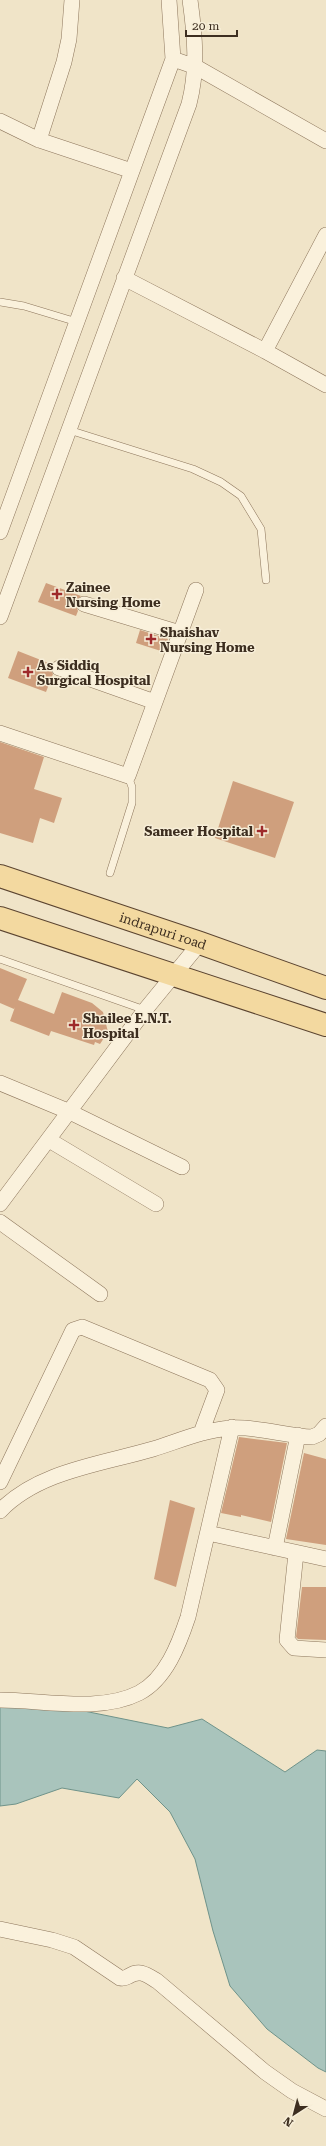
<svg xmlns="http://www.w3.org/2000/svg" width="326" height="2146" font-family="'Roboto Serif',serif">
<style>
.water{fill:#a9c4bc;stroke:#6f938a}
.building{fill:#cf9f7d}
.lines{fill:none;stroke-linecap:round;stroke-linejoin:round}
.lane-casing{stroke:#8d765c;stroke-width:8}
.street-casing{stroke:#8d765c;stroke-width:16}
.primary-casing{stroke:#5b4430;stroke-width:24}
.lane{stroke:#faf1dc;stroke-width:7}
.street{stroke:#faf1dc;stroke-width:15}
.primary{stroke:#f3d9a0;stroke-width:22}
.poi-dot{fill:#9e2a2b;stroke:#f7eed8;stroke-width:1.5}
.labels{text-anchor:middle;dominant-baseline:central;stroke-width:3;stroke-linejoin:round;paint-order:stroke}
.poi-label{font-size:13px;font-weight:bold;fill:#3d2e20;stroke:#f7eed8;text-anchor:start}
.street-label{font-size:13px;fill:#3d2e20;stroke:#f7eed8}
</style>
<rect width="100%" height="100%" fill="#f0e4c8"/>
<path class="water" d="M0,1706L84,1711L168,1728L202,1719L285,1772L317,1750L326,1751V2072L318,2068L267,2029L230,1986L213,1931L195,1859L170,1812L137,1779L119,1798L62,1788L16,1804L0,1806Z"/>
<path class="building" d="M46,583L81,596L75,602L78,611L76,616L38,602Z
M140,630L168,639L164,652L136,643Z
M18,651L51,664L50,669L53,674L46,692L8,678Z
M0,742L44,757L34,789L62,798L54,823L40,818L33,843L0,833Z
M233,781L294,802L275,858L215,838Z
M0,968L27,979L18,1000L54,1014L62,992L92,1003L103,1012L108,1032L100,1044L95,1042L94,1045L51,1031L49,1036L10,1021L15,1007L14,1009L0,1003Z
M239,1437L287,1443L271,1522L241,1515V1517L221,1513Z
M304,1453L326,1459V1545L286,1539Z
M170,1500L195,1508L176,1587L154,1579Z
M302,1587H326V1640L298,1639L296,1637Z"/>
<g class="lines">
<defs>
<path id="lane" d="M0,302L24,306L77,322
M69,430L193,469L221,482L241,496L261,529L266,580
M110,873L132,803V787L128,776
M0,959L145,1010"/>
<path id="street" d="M173,59L196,67L326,141
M0,121L39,140L132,171
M39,140L64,62L69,39L72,0
M326,235L265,351L326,385
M124,278L265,351
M0,532L173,59L169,0
M84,604L180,633
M0,617L189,104C198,69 195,36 190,0
M59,668L155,702
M0,733L128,776L196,590
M0,1083L70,1112L182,1167
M49,1140L156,1204
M0,1204L145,1010L200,943
M0,1222L100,1294
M0,1482L73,1330L82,1327L210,1380L217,1390L201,1433
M0,1511C38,1471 102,1464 153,1449C179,1441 203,1430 231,1428C256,1426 287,1436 312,1437L319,1434L326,1426
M208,1533L326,1559
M275,1548L298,1435
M296,1553L287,1640L294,1648L326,1650
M0,1700C43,1700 100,1713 139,1693C166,1679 179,1644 188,1617L232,1427
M0,1929L52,1940L74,1947L120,1978C124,1979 125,1978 129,1976C140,1969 147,1975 157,1981L265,2072L292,2091L326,2109"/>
<g id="primary">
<path id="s1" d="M0,876L200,943L326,988"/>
<path d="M0,918L326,1025"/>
</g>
</defs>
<use href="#lane" class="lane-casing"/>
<use href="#street" class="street-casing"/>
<use href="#primary" class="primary-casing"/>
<use href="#lane" class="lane"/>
<use href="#street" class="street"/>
<use href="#primary" class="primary"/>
</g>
<g class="poi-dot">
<path d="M55 588h4v4h4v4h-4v4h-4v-4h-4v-4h4z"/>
<path d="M149 633h4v4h4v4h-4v4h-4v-4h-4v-4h4z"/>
<path d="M26 666h4v4h4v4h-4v4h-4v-4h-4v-4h4z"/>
<path d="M260 825h4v4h4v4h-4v4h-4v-4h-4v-4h4z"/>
<path d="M72 1019h4v4h4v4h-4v4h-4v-4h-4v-4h4z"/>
</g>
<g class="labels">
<g class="poi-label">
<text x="66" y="587">Zainee<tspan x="66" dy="15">Nursing Home</tspan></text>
<text x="160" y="632">Shaishav<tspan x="160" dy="15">Nursing Home</tspan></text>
<text x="37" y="665">As Siddiq<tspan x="37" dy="15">Surgical Hospital</tspan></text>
<text x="253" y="831" text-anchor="end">Sameer Hospital</text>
<text x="83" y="1018">Shailee E.N.T.<tspan x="83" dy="15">Hospital</tspan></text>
</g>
<g class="street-label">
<text stroke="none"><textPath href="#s1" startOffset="172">indrapuri road</textPath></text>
</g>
</g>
<g transform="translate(294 2114) rotate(216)" stroke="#f7eed8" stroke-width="3" paint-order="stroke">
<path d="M0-3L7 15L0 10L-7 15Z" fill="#3d2e20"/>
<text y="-6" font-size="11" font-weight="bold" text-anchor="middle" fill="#3d2e20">N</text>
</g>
<path d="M186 30v6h51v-6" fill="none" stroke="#3d2e20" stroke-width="2"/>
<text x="192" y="30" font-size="12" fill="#3d2e20" stroke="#f7eed8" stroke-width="3" paint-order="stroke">20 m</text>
</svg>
